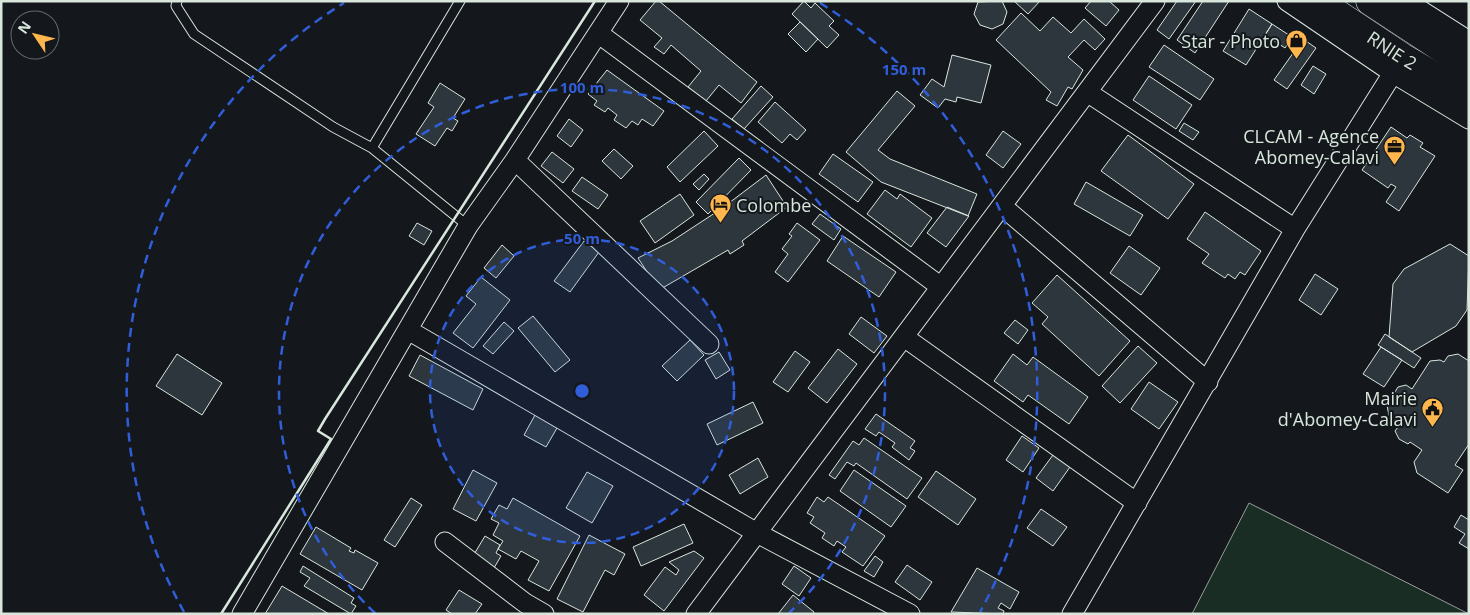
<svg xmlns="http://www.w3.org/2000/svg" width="1470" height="615" font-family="'Open Sans',sans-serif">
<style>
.green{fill:#1a2d24;stroke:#939e99}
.building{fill:#2c363c;stroke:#d8e6dc}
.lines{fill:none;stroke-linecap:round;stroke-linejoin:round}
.lane-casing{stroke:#d8e6dc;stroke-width:11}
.street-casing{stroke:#d8e6dc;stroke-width:21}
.highway-casing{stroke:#d8e6dc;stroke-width:29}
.lane{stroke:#14181c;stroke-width:9}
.street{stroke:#14181c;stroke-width:19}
.highway{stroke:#14181c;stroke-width:28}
.wall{stroke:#d8e6dc;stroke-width:2.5}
.ring{fill:none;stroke:#305dd8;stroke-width:2.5;stroke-dasharray:9 6}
.labels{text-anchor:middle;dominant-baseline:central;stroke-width:4;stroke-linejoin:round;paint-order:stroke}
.poi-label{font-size:18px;fill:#d8e6dc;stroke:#14181c;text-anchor:end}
.street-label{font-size:18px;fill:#d8e6dc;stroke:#14181c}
.centre{fill:#305dd8;stroke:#14181c;stroke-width:2.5}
.ring-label{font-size:15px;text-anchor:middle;font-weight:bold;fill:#305dd8;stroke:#14181c;stroke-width:4;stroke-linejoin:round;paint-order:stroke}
</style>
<rect width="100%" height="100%" fill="#14181c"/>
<path class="green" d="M1249,503L1469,614H1192Z"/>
<path class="building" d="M656,1H659L757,82L741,103L719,85L706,101L688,87L701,71L671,45L664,54L654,47L662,38L640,20Z
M804,1L811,8L815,3L834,21L829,26L839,35L827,48L792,14Z
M1002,1L1007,12L1003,24L992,29L980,25L974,14L978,2Z
M1014,1H1040L1028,14Z
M1091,1H1109L1119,10L1106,26L1085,8Z
M1177,1H1196L1169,39L1157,30Z
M1203,1H1229L1195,53L1177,40Z
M1249,9L1272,24L1246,65L1223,51Z
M1021,13L1040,31L1053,17L1071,33L1084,19L1105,39L1095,50L1084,40L1068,57L1083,70L1072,89L1068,87L1057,106L1046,100L1051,92L996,40Z
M800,22L818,39L806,52L788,34Z
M1272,24L1292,37L1285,48L1265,35Z
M1303,39L1316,48L1287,89L1274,80Z
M1164,45L1214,79L1200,100L1149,67Z
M952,55L991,65L981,103L957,97L956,102L945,99L938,108L920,95L932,79L944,87Z
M1313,66L1326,74L1314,94L1301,85Z
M607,70L664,111L653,126L642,119L638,125L632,121L626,128L614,120L617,115L608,108L605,112L594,105L597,101L588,94Z
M1149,76L1192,105L1176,129L1133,100Z
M440,83L465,99L453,118L458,121L452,131L447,128L435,146L416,134L434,107L428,103Z
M761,86L773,97L744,129L732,119Z
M897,91L915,106L878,150L890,159L977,194L968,216L881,182L846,152Z
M775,102L806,130L797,140L790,134L782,143L758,122Z
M569,119L583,130L571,147L557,136Z
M1184,123L1199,132L1193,140L1179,131Z
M1391,127L1407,138L1410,135L1423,143L1420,147L1435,156L1399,211L1386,202L1396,187L1391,184L1388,188L1362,170Z
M704,131L718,146L680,182L667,167Z
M1003,131L1021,144L1003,168L986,155Z
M1128,135L1194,184L1168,219L1101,171Z
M614,149L633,166L621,179L602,161Z
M552,152L574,169L563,183L541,166Z
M833,154L873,182L858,202L819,174Z
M739,158L751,170L708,214L696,202Z
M704,174L709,179L699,190L693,184Z
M766,175L787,207L742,241L744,245L730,254L728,250L659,290L638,258L672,241L721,209Z
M582,177L608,195L598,209L572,191Z
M1086,182L1143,215L1130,236L1074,204Z
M885,190L897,199L900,194L932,218L911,247L867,214Z
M680,194L694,215L655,243L640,221Z
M947,207L969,216L946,247L927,233Z
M1205,212L1261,251L1245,275L1240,272L1235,279L1228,274L1225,278L1202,263L1209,254L1187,239Z
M820,214L841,229L834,240L812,224Z
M417,223L432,231L424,245L409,236Z
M797,223L820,240L788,282L775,272L788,254L782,249L792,236L789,234Z
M843,236L896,272L879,297L827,261Z
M584,241L599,252L570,292L554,281Z
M1450,244L1469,256L1467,310L1456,326L1412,352L1389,337L1393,284L1404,269Z
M502,245L514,256L496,278L484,268Z
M1129,246L1160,268L1141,295L1110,273Z
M1315,274L1338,289L1321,315L1299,300Z
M1057,275L1130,341L1099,376L1042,324L1048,317L1032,303Z
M481,277L510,300L473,348L453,333L476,304L466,296Z
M533,316L570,360L555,372L518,328Z
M861,317L887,336L874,353L849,334Z
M1015,320L1028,330L1018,344L1004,333Z
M504,322L514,331L493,354L483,346Z
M1385,334L1421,358L1414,368L1378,345Z
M690,340L704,355L677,381L662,366Z
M1138,346L1157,363L1120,403L1102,386Z
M1381,347L1402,360L1384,387L1363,374Z
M838,349L857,364L827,403L808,388Z
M795,351L810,362L788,392L773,382Z
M719,352L730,370L716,379L705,360Z
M177,354L222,383L202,415L156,386Z
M1013,354L1027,365L1033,357L1088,397L1069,424L1028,395L1023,402L994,381Z
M1458,354L1469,361V444L1455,465L1463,470L1448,493L1417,473L1414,462L1422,450L1410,442L1408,444L1399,439L1395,431L1401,423L1389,416L1387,405L1398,387L1406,385L1412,389L1430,361L1440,360L1444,362L1448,356Z
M420,355L483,389L473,410L409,376Z
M1149,382L1178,402L1159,429L1131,409Z
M753,402L763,423L717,445L707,424Z
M876,414L915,441L910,448L915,451L909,460L892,447L895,443L879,432L876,436L865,429Z
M535,415L557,428L546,447L524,435Z
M1022,436L1039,448L1023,472L1006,460Z
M864,438L922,478L907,499L856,463L854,466L847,462L835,479L829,475L853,441L859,445Z
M1053,455L1070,467L1053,491L1036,478Z
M758,458L768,477L740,494L729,475Z
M473,470L497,483L476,521L453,509Z
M854,470L906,506L891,527L840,491Z
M936,471L976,499L958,525L918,497Z
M587,472L613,486L592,523L566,508Z
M817,497L824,502L828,497L885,536L863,566L842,552L846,547L837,541L834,546L822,538L825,533L810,523L814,517L807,513Z
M411,498L422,505L395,547L384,540Z
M513,498L580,536L549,591L528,580L539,561L521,551L516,559L498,549L503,541L493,535L499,523L491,519L499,505L507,509Z
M1041,509L1067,527L1053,546L1027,528Z
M1461,515L1469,520V549L1459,543L1465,534L1454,527Z
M684,524L693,543L641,566L633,547Z
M316,527L351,548L349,551L354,553L355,550L378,563L362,590L300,554Z
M589,535L625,554L614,575L605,570L583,612L557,599Z
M485,536L500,545L496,553L501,556L494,568L473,556Z
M694,551L704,558L664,611L644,595L665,567L676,575L679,570L669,562Z
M875,556L883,562L874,577L864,571Z
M907,565L932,582L920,600L895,582Z
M303,566L354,598L351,603L356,606L351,614L304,586L310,578L300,572Z
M794,566L811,578L799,596L782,584Z
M977,568L1019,592L1010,609L1001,603L998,608L1004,611L1003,614L951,612Z
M282,586L329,614H265Z
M459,590L482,604L475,614H452L446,610Z
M793,595L814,612L813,614H778Z"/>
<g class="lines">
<defs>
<path id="lane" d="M177,1L176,6L194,34L333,127L372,148L468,226
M372,148L460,1"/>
<path id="street" d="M1287,1L1393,73L1469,119
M1406,1L1469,41
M598,33L941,287
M1087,92L1295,229
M515,160L709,344
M1002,206L1208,382
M408,330L757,533L910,614
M904,337L1137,503
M445,542L525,603L544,614
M242,614L468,226L515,160L619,1
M696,614L1155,1
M1072,614L1295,229L1393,73"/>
<g id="highway">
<path id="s1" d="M1318,1L1402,57L1469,96"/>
<path d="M1370,1L1469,66"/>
</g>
</defs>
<use href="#lane" class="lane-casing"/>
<use href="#street" class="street-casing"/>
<use href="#highway" class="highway-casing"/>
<use href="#lane" class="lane"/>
<use href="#street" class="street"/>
<use href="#highway" class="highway"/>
<path class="wall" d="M221,614L331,439L318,431L325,419L595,1"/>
</g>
<circle cx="582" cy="391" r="152" fill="#305dd8" fill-opacity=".12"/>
<g class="ring">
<circle cx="582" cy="391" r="152"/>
<path d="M375 613A303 303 0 1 1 789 613"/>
<path d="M184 612A455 455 0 0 1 344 3M820 3A455 455 0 0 1 980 612"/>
</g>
<defs>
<symbol id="shop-pin" viewBox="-11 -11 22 30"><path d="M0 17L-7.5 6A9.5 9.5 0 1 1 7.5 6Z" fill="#ffb74d" stroke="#14181c"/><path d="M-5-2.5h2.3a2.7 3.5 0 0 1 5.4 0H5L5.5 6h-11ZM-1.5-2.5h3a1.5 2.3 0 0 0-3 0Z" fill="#111"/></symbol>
<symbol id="office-pin" viewBox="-11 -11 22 30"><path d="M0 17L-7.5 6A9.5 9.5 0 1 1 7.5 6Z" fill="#ffb74d" stroke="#14181c"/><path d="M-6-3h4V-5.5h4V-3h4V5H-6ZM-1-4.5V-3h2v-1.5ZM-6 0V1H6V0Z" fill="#111"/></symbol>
<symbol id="hotel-pin" viewBox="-11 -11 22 30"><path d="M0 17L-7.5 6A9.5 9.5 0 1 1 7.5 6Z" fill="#ffb74d" stroke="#14181c"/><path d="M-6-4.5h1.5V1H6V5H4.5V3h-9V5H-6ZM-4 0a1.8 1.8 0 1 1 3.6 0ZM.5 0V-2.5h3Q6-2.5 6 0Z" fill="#111"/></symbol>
<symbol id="civic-pin" viewBox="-11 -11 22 30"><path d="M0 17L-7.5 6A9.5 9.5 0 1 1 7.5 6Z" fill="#ffb74d" stroke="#14181c"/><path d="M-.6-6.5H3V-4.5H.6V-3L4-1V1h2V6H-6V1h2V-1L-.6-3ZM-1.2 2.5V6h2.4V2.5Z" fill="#111"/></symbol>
</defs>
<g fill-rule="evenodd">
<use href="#shop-pin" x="1284" y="28" width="25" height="34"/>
<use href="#office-pin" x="1382" y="134" width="25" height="34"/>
<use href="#hotel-pin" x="708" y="192" width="25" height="34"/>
<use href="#civic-pin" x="1420" y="396" width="25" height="34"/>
</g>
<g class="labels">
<g class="poi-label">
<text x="1280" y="41">Star - Photo</text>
<text x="1379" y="136">CLCAM - Agence<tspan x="1379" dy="21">Abomey-Calavi</tspan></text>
<text x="736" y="205" text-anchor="start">Colombe</text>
<text x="1417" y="398">Mairie<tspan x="1417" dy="21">d'Abomey-Calavi</tspan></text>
</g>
<g class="street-label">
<text stroke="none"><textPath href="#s1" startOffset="89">RNIE 2</textPath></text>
</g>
</g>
<circle cx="582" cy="391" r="8" class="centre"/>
<g class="ring-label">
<text x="904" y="75">150 m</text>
<text x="582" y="93">100 m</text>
<text x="582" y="244">50 m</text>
</g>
<rect width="1470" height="615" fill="none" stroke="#d8e6dc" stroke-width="5"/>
<g transform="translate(35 35) rotate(305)"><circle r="24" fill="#14181c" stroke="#626a69"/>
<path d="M0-4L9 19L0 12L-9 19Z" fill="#ffb74d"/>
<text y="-8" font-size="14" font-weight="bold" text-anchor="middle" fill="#d8e6dc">N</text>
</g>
</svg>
